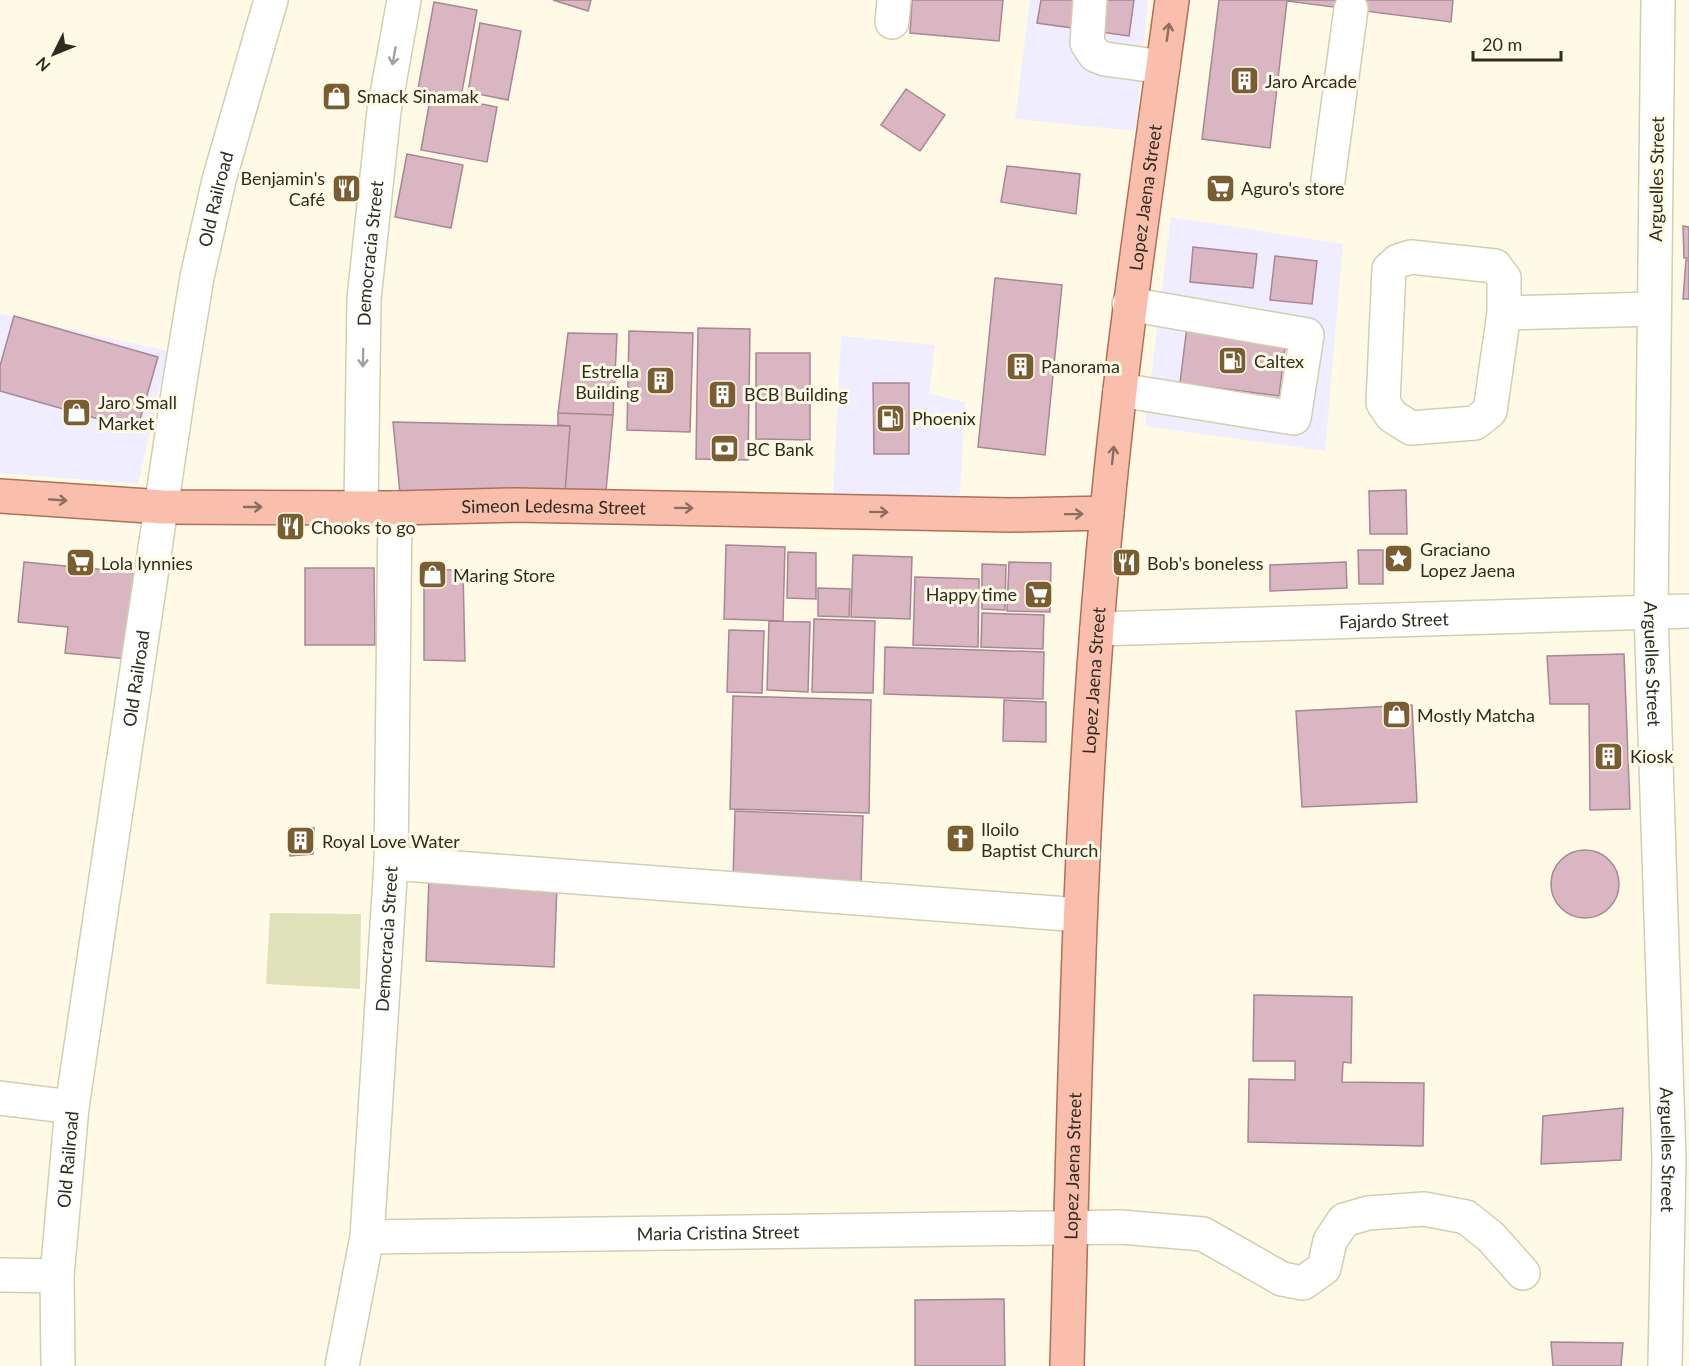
<svg xmlns="http://www.w3.org/2000/svg" width="1689" height="1366" font-family="Lato,sans-serif">
<style>
.commercial{fill:#efedff}
.green{fill:#dfe2b8}
.building{fill:#dab6c3;stroke:#a88693;stroke-width:1.5}
.lines{fill:none;stroke-linecap:round;stroke-linejoin:round}
.minor-casing{stroke:#d4ceae;stroke-width:36}
.major-casing{stroke:#b06f58;stroke-width:36}
.minor{stroke:#fff;stroke-width:33}
.major{stroke:#fabead;stroke-width:33}
.oneway{stroke:#8a6e5f}
.oneway2{stroke:#a1a09b}
.labels{text-anchor:middle;dominant-baseline:central;stroke-width:6;stroke-linejoin:round;paint-order:stroke}
.poi-label{font-size:18px;fill:#2f2d20;stroke:#fefae6;text-anchor:start}
.street-label{font-size:18px;fill:#2f2d20;stroke:#fefae6}
</style>
<rect width="100%" height="100%" fill="#fefae6"/>
<path class="commercial" d="M1030,0H1148L1135,131L1015,119Z
M1171,217L1343,244L1325,451L1145,426Z
M0,314L168,351L138,484L0,473Z
M841,336L935,345L929,394L965,402L960,495H833Z"/>
<path class="green" d="M270,913L361,914L360,989L266,984Z"/>
<path class="building" d="M553,0H591L588,11Z
M912,0H1003L999,41L910,33Z
M1041,0H1134L1129,36L1037,23Z
M1219,0H1453L1451,22L1287,1L1270,148L1202,139Z
M434,2L477,10L461,97L418,89Z
M480,23L521,31L508,100L468,92Z
M906,89L945,115L920,151L881,125Z
M431,94L497,107L487,162L421,150Z
M407,154L463,165L451,228L395,217Z
M1007,166L1080,174L1076,214L1001,202Z
M1683,226L1689,227V258H1684Z
M1193,247L1257,254L1253,288L1190,282Z
M1275,256L1317,261L1312,304L1270,300Z
M1686,260H1689V299H1683Z
M995,278L1062,285L1045,455L978,447Z
M14,316L158,357L137,430L0,391V366Z
M1187,326L1286,339L1279,396L1180,383Z
M698,328L750,329L748,460L696,459Z
M629,331L693,333L690,432L627,430Z
M568,333L617,334L613,415L558,413Z
M756,353H810V440L756,439Z
M873,383H909V454H874Z
M558,413L613,415L606,491L565,493L570,426L558,425Z
M393,422L570,426L565,493H400Z
M1406,490L1407,534H1370L1369,491Z
M726,545L785,547L783,621L724,619Z
M1358,550H1383V584H1359Z
M788,552L816,553V599L787,598Z
M853,555L912,557L910,619L851,617Z
M24,562L137,573L128,659L65,653L68,627L18,622Z
M1009,562L1051,563L1050,612L1007,611Z
M1346,562L1347,588L1270,591V565Z
M982,564L1006,565L1005,610L982,609Z
M305,568H374L375,645H305Z
M424,570H463L465,661L424,660Z
M915,577L979,579L978,647L913,645Z
M818,588L850,589L849,617L818,616Z
M982,613L1044,615L1043,649L981,647Z
M814,619L875,621L873,693L812,692Z
M769,621L810,622L808,692L767,690Z
M729,630L764,631L762,693L727,692Z
M885,647L1044,652L1043,699L884,694Z
M1624,654L1630,809L1590,810L1589,704H1550L1547,656Z
M733,696L871,700L869,813L730,809Z
M1004,700L1046,702V742L1003,741Z
M1412,705L1417,802L1302,807L1296,711Z
M735,811L863,816L861,884L733,880Z
M289,828H314L313,854L290,856Z
M1551 884a34 34 0 1 1 68 0a34 34 0 1 1-68 0Z
M429,878L557,884L554,967L426,961Z
M1254,995L1352,997L1351,1063L1343,1062L1342,1082L1424,1083L1423,1146L1248,1142L1249,1079L1295,1080V1061H1253Z
M1623,1108L1621,1160L1541,1164L1543,1116Z
M1004,1299L1005,1366H915V1300Z
M1551,1342L1623,1343L1621,1366H1553Z"/>
<g class="lines">
<defs>
<g id="minor">
<path d="M1090,0L1087,43L1095,55L1105,59L1163,67"/>
<path id="s1" d="M1658,0L1651,612L1669,1159L1665,1366"/>
<path d="M892,22L894,0"/>
<path d="M1328,180L1351,9"/>
<path d="M1411,257L1495,266L1504,278V313L1490,411L1475,423L1411,428L1392,416L1383,403L1389,269L1398,261Z"/>
<path d="M1504,313L1654,309"/>
<path d="M1120,390L1294,418L1307,335L1129,304"/>
<path id="s2" d="M361,508L364,299L384,111L404,0"/>
<path id="s3" d="M1097,629L1689,611"/>
<path d="M391,863L1080,915"/>
<path d="M0,1098L72,1107"/>
<path id="s4" d="M367,1237L1121,1227L1203,1234L1282,1279L1303,1283L1324,1268L1330,1241L1344,1220L1368,1213L1424,1209L1466,1217L1491,1237L1523,1273"/>
<path d="M0,1275L57,1276"/>
<path id="s5" d="M58,1366L57,1276L72,1107L179,387L197,277L219,180L271,0"/>
<path id="s6" d="M342,1366L367,1237L391,863L395,508"/>
</g>
<g id="major">
<path id="s7" d="M0,496L163,507L395,508L515,505L1011,515L1107,513"/>
<path id="s8" d="M1067,1366C1075,1081 1079,796 1107,513C1123,341 1149,171 1172,0"/>
</g>
</defs>
<use href="#minor" class="minor-casing"/>
<use href="#major" class="major-casing"/>
<use href="#minor" class="minor"/>
<use href="#major" class="major"/>
</g>
<defs><path id="oneway-shaft" d="M-6 0H5M1.5-3L5.5 0L1.5 3" fill="none" stroke-width="1.6" stroke-linecap="round" stroke-linejoin="round" transform="scale(1.5)"/></defs>
<g class="oneway">
<use href="#oneway-shaft" transform="translate(1168 32) rotate(-82)"/>
<use href="#oneway-shaft" transform="translate(1113 455) rotate(-84)"/>
<use href="#oneway-shaft" transform="translate(58 500) rotate(4)"/>
<use href="#oneway-shaft" transform="translate(253 507)"/>
<use href="#oneway-shaft" transform="translate(684 508) rotate(1)"/>
<use href="#oneway-shaft" transform="translate(879 512) rotate(1)"/>
<use href="#oneway-shaft" transform="translate(1074 514) rotate(-1)"/>
</g>
<g class="oneway2">
<use href="#oneway-shaft" transform="translate(394 56) rotate(100)"/>
<use href="#oneway-shaft" transform="translate(363 358) rotate(91)"/>
</g>
<defs>
<symbol id="building-square" viewBox="-11 -11 22 22"><rect x="-9" y="-9" width="18" height="18" rx="4" fill="#7a5d30" stroke="#fefae6"/><path d="M-4-6H4V6H1V3H-1V6H-4ZM-2.5-4.3h1.7v1.8h-1.7ZM.8-4.3h1.7v1.8H.8ZM-2.5-1h1.7V.8h-1.7ZM.8-1h1.7V.8H.8Z" fill="#fff"/></symbol>
<symbol id="shop-square" viewBox="-11 -11 22 22"><rect x="-9" y="-9" width="18" height="18" rx="4" fill="#7a5d30" stroke="#fefae6"/><path d="M-5-2.5h2.3a2.7 3.5 0 0 1 5.4 0H5L5.5 6h-11ZM-1.5-2.5h3a1.5 2.3 0 0 0-3 0Z" fill="#fff"/></symbol>
<symbol id="restaurant-square" viewBox="-11 -11 22 22"><rect x="-9" y="-9" width="18" height="18" rx="4" fill="#7a5d30" stroke="#fefae6"/><path d="M-5-6h1v4h1v-4h1v4h1v-4h1v5L-1.5 .5V6h-2V.5L-5-1ZM5-6V6H3V1.5H1.5Q1.5-4 5-6Z" fill="#fff"/></symbol>
<symbol id="supermarket-square" viewBox="-11 -11 22 22"><rect x="-9" y="-9" width="18" height="18" rx="4" fill="#7a5d30" stroke="#fefae6"/><path d="M-6-5.5h2.5l.6 2H6L4.5 2H-2.5L-4.4-4H-6ZM-1.5 3.2a1.3 1.3 0 1 0 .1 0ZM3 3.2a1.3 1.3 0 1 0 .1 0Z" fill="#fff"/></symbol>
<symbol id="fuel-square" viewBox="-11 -11 22 22"><rect x="-9" y="-9" width="18" height="18" rx="4" fill="#7a5d30" stroke="#fefae6"/><path d="M-5.5-6h7V0h2V4h1.3V-2.5L3-4.5l.8-.8L6-3V5H2.5V1h-1V6h-7ZM-4.2-4.7v3.2H.2V-4.7Z" fill="#fff"/></symbol>
<symbol id="bank-square" viewBox="-11 -11 22 22"><rect x="-9" y="-9" width="18" height="18" rx="4" fill="#7a5d30" stroke="#fefae6"/><path d="M-6-4H6V4H-6ZM0-2.3a2.3 2.3 0 1 0 0 4.6a2.3 2.3 0 1 0 0-4.6Z" fill="#fff"/></symbol>
<symbol id="sight-square" viewBox="-11 -11 22 22"><rect x="-9" y="-9" width="18" height="18" rx="4" fill="#7a5d30" stroke="#fefae6"/><path d="M0-6L1.8-2.2L6-1.7L2.9 1.2L3.7 5.4L0 3.3L-3.7 5.4L-2.9 1.2L-6-1.7L-1.8-2.2Z" fill="#fff"/></symbol>
<symbol id="church-square" viewBox="-11 -11 22 22"><rect x="-9" y="-9" width="18" height="18" rx="4" fill="#7a5d30" stroke="#fefae6"/><path d="M-1.2-6h2.4v3.5h3.3v2.4h-3.3V6h-2.4V-.1h-3.3v-2.4h3.3Z" fill="#fff"/></symbol>
</defs>
<g fill-rule="evenodd">
<use href="#building-square" x="1228" y="64" width="33" height="33"/>
<use href="#shop-square" x="320" y="80" width="33" height="33"/>
<use href="#restaurant-square" x="330" y="172" width="33" height="33"/>
<use href="#supermarket-square" x="1204" y="172" width="33" height="33"/>
<use href="#fuel-square" x="1216" y="344" width="33" height="33"/>
<use href="#building-square" x="1004" y="350" width="33" height="33"/>
<use href="#building-square" x="644" y="364" width="33" height="33"/>
<use href="#building-square" x="706" y="378" width="33" height="33"/>
<use href="#shop-square" x="60" y="396" width="33" height="33"/>
<use href="#fuel-square" x="874" y="402" width="33" height="33"/>
<use href="#bank-square" x="708" y="432" width="33" height="33"/>
<use href="#restaurant-square" x="274" y="510" width="33" height="33"/>
<use href="#sight-square" x="1382" y="542" width="33" height="33"/>
<use href="#supermarket-square" x="64" y="546" width="33" height="33"/>
<use href="#restaurant-square" x="1110" y="546" width="33" height="33"/>
<use href="#shop-square" x="416" y="558" width="33" height="33"/>
<use href="#supermarket-square" x="1022" y="578" width="33" height="33"/>
<use href="#shop-square" x="1380" y="698" width="33" height="33"/>
<use href="#building-square" x="1592" y="740" width="33" height="33"/>
<use href="#church-square" x="944" y="822" width="33" height="33"/>
<use href="#building-square" x="284" y="824" width="33" height="33"/>
</g>
<g class="labels">
<g class="poi-label">
<text x="1265" y="81">Jaro Arcade</text>
<text x="357" y="96">Smack Sinamak</text>
<text x="325" y="178" text-anchor="end">Benjamin's<tspan x="325" dy="21">Café</tspan></text>
<text x="1241" y="188">Aguro's store</text>
<text x="1254" y="361">Caltex</text>
<text x="1041" y="366">Panorama</text>
<text x="639" y="371" text-anchor="end">Estrella<tspan x="639" dy="21">Building</tspan></text>
<text x="744" y="394">BCB Building</text>
<text x="98" y="402">Jaro Small<tspan x="98" dy="21">Market</tspan></text>
<text x="912" y="418">Phoenix</text>
<text x="746" y="449">BC Bank</text>
<text x="311" y="527">Chooks to go</text>
<text x="1420" y="549">Graciano<tspan x="1420" dy="21">Lopez Jaena</tspan></text>
<text x="101" y="563">Lola lynnies</text>
<text x="1147" y="563">Bob's boneless</text>
<text x="453" y="575">Maring Store</text>
<text x="1017" y="594" text-anchor="end">Happy time</text>
<text x="1417" y="715">Mostly Matcha</text>
<text x="1630" y="756">Kiosk</text>
<text x="981" y="829">Iloilo<tspan x="981" dy="21">Baptist Church</tspan></text>
<text x="322" y="841">Royal Love Water</text>
</g>
<g class="street-label">
<text transform="translate(1656 179) rotate(-89)">Arguelles Street</text>
<text stroke="none"><textPath href="#s8" startOffset="1172">Lopez Jaena Street</textPath></text>
<text stroke="none"><textPath href="#s5" startOffset="1179">Old Railroad</textPath></text>
<text stroke="none"><textPath href="#s2" startOffset="255">Democracia Street</textPath></text>
<text stroke="none"><textPath href="#s7" startOffset="554">Simeon Ledesma Street</textPath></text>
<text stroke="none"><textPath href="#s3" startOffset="297">Fajardo Street</textPath></text>
<text stroke="none"><textPath href="#s1" startOffset="664">Arguelles Street</textPath></text>
<text stroke="none"><textPath href="#s5" startOffset="693">Old Railroad</textPath></text>
<text stroke="none"><textPath href="#s8" startOffset="686">Lopez Jaena Street</textPath></text>
<text stroke="none"><textPath href="#s6" startOffset="430">Democracia Street</textPath></text>
<text stroke="none"><textPath href="#s1" startOffset="1150">Arguelles Street</textPath></text>
<text stroke="none"><textPath href="#s5" startOffset="207">Old Railroad</textPath></text>
<text stroke="none"><textPath href="#s8" startOffset="200">Lopez Jaena Street</textPath></text>
<text stroke="none"><textPath href="#s4" startOffset="351">Maria Cristina Street</textPath></text>
</g>
</g>
<g transform="translate(54 54) rotate(227)" stroke="#fefae6" stroke-width="4.5" paint-order="stroke">
<path d="M0-4.5L10 22L0 15L-10 22Z" fill="#2f2d20"/>
<text y="-9" font-size="16" font-weight="bold" text-anchor="middle" fill="#2f2d20">N</text>
</g>
<path d="M1473 51v9h88v-9" fill="none" stroke="#2f2d20" stroke-width="3"/>
<text x="1482" y="51" font-size="18" fill="#2f2d20" stroke="#fefae6" stroke-width="4.5" paint-order="stroke">20 m</text>
</svg>
